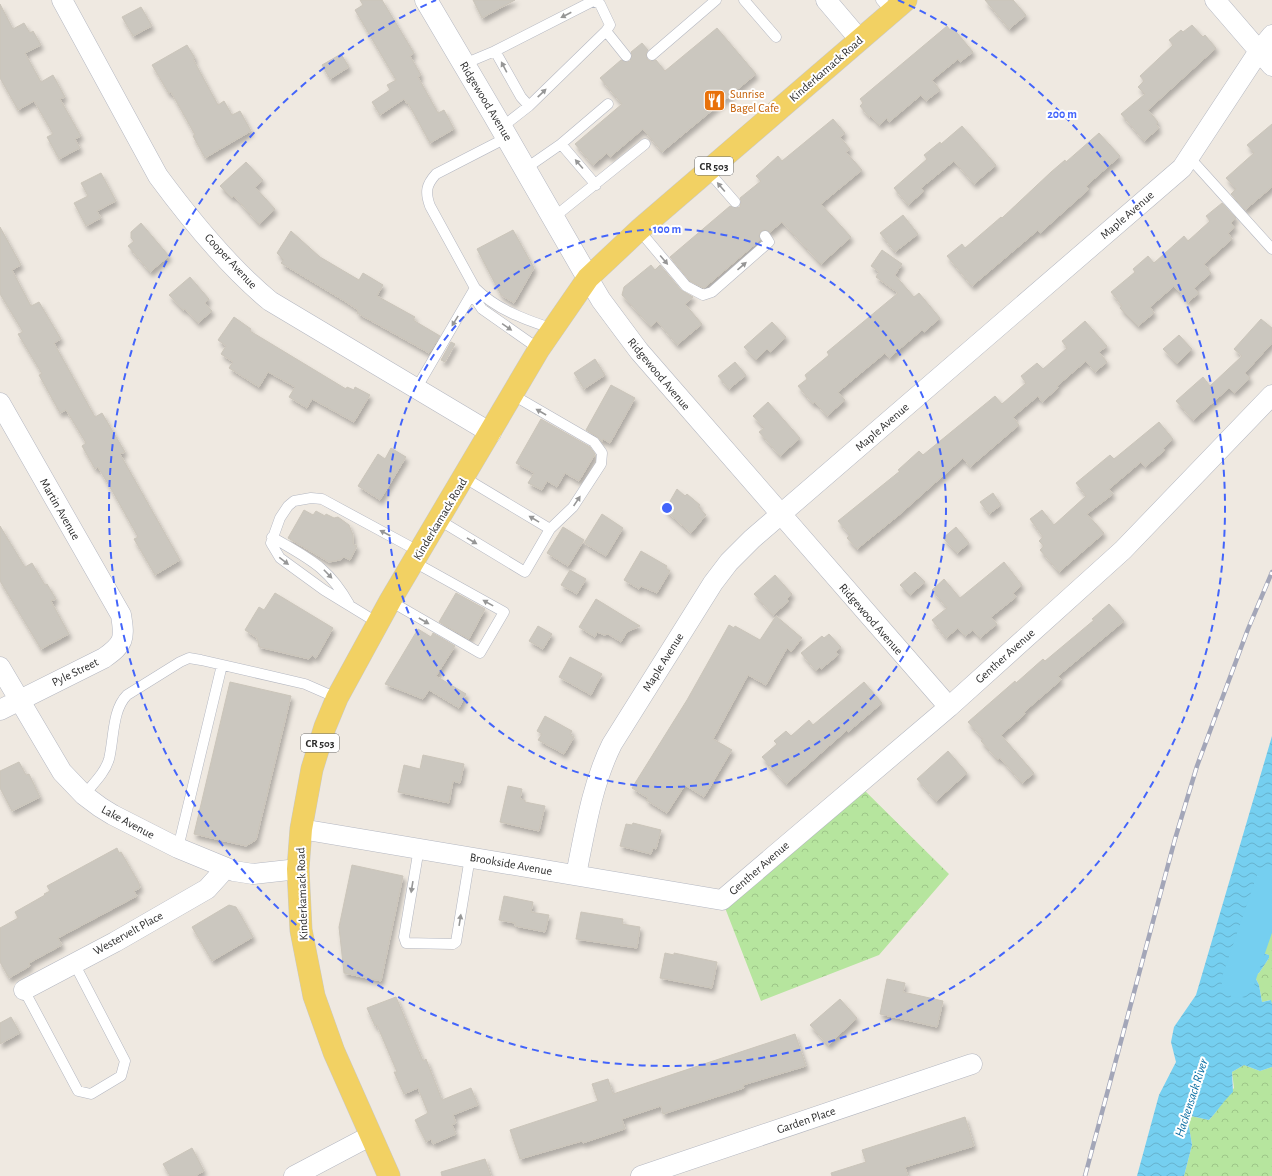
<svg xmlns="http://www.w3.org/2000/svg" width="1272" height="1176" font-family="'Alegreya Sans',sans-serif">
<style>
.forest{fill:url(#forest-crowns)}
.water{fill:url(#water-waves)}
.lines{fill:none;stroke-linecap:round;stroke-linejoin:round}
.river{stroke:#75cff0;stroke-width:33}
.building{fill:#cbc7bf;stroke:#cbc5ba;filter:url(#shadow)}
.service-casing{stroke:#b4b7c1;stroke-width:11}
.minor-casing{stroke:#b4b7c1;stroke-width:21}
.tertiary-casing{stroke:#b4b7c1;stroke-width:23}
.primary-casing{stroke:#c9c9c9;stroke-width:23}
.service{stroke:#fff;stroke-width:10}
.minor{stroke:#fff;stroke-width:20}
.tertiary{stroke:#fff;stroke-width:22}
.primary{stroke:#f2d163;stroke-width:22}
.rail-casing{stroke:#a3a6b8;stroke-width:4.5}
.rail{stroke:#fff;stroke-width:3;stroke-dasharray:9;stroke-linecap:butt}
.oneway{fill:#969696}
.ring{fill:none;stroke:#4264fb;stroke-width:2;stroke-dasharray:7 5}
.labels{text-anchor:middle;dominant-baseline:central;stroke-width:4;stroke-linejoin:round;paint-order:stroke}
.shield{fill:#fff;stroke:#6d6d6d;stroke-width:1}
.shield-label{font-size:11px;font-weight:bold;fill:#2e2e2e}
.street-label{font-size:12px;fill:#2e2e2e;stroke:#fff}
.food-label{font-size:12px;fill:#c56008;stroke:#fff;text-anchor:start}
.water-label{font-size:13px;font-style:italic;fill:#0d6fa3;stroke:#fff}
.centre{fill:#4264fb;stroke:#fff;stroke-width:2}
.ring-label{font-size:12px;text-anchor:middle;font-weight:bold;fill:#4264fb;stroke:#fff;stroke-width:4;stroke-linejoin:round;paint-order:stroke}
</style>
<defs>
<pattern id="forest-crowns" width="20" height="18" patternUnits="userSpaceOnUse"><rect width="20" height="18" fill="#b6e59e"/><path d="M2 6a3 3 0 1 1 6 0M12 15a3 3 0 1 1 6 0" fill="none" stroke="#9dc588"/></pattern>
<pattern id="water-waves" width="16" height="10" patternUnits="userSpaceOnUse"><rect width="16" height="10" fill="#75cff0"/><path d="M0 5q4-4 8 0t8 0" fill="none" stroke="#66b2ce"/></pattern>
<filter id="shadow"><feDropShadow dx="2.5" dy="4.5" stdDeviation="2" flood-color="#0004"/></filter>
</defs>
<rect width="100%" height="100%" fill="#efe9e1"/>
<path class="forest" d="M857,783L949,874L879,955L761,1001L722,900Z
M1272,912V1004L1270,1000L1262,1002L1259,985L1254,975L1259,973L1269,958V955L1263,953L1253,944C1250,921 1257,924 1272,912Z
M1244,1065L1260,1071L1272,1067V1176H1184L1192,1145L1188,1120L1191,1116L1209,1120C1219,1110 1224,1098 1234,1088L1232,1072Z"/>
<path class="water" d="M1272,736V912C1257,924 1250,921 1253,944L1263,953L1269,955V958L1259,973L1254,975L1259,985L1262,1002L1271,1000L1272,1004V1067L1260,1071L1244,1065L1232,1072L1233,1092C1223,1101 1218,1111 1209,1120L1191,1116L1188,1120L1192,1145L1184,1176H1137L1159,1095L1176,1062L1171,1042L1174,1027L1196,995Z"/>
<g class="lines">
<path class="river" d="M1238,981L1272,882"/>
</g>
<path class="building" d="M360,0H382L414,53L410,56L421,75L418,77L438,113L444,110L454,129L430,143L408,103L407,104L404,99L380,115L372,102L390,90L387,85L396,80L355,10L363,5Z
M473,0H515L482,18Z
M985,0H1013L1026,15L1009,29Z
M0,4L13,29L24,23L30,33L33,31L41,45L25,53L41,82L53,75L65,97L60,99L81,136L75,139L80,148L59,159L47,137L53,134L34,101L18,110L0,78Z
M141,7L152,26L133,36L122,17Z
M1192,25L1203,37L1205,35L1216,48L1148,110L1158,122L1156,124L1159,128L1144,141L1121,114L1145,94L1138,87L1144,81L1140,76L1173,45L1169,40L1181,30L1183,32Z
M947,26L950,30L953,28L973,52L960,62L958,59L932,80L940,90L926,101L921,95L889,122L887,118L879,125L871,116L869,117L860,106L863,103L860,99Z
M717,28L756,74L662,152L643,129L610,157L607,153L593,165L575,144L622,104L600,78L621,60L627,62L630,61L632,55L631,52L642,43L648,50L646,53L647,59L650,61L656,60L665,71Z
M187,45L195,58L193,59L218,105L224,101L232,115L240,111L251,131L205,158L193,136L195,135L171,92L169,94L152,65Z
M341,54L349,67L330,79L322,65Z
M833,119L845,133L840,137L850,149L846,152L862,170L821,204L851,237L821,264L782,222L770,232L765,230L761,231L759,236L760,240L704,288L690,281L670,257L730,206L736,208L740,207L741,201L740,198L761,181L756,176L778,156L782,161Z
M1272,124V187L1245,210L1231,194L1236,189L1226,178L1254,153L1247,145Z
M962,126L996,165L974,184L954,161L921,188L924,191L908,205L894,188L927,159L924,155L940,142L941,144Z
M1099,133L1120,156L1086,186L1089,189L1040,233L1038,230L972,286L947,256L962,244L965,248L1001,217L1002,218L1051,172L1065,160L1066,162Z
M246,162L263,180L255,187L275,209L259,224L234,196L232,198L220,186Z
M101,173L116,201L97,211L101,218L86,226L74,203L88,196L81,183Z
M1222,203L1236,218L1231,223L1235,227L1228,233L1232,239L1204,264L1211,273L1194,288L1199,293L1188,302L1174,286L1150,307L1154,313L1138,326L1120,308L1122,306L1111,292L1135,272L1133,269L1148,256L1154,263L1184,236L1188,241L1210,221L1206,216Z
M903,215L918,234L895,252L880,233Z
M141,223L169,256L150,272L128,246L134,241L131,238V232Z
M0,227L21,265L12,270L31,306L39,302L61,339L54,343L95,417L102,413L125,452L120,454L180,560L155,575L134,539L138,537L114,494L98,467L95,469L82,446L86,443L66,410L60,413L39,375L42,374L18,334L23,332L0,294Z
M513,230L534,268L514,303L501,295L477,249Z
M291,231L320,257L359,280L363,273L383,285L377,296L415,317L413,320L440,336L429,353L357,313L358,310L346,302L281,263L284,260L277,253Z
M882,250L902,264L895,275L914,297L919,293L940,318L924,332L922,330L889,358L885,353L838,392L845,400L827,416L815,402L813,404L798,386L807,379L805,375L829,355L827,352L898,293L876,277L879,272L871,266Z
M651,265L655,270L660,265L681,290L693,297L685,304L702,324L677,345L657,321L651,327L622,295L624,287Z
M190,277L209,299L205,303L212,311L198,323L185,309L183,310L169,295Z
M234,317L251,329L250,331L346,389L347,387L354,390L355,387L370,395L354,422L312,399L307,408L289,397L295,387L268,372L259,387L229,368L233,362L221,354L226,346L218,340Z
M1261,319L1272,328V343L1245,373L1250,378L1234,393L1229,388L1193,420L1176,401L1203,377L1210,386L1242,356L1234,349Z
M1085,321L1107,346L1099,352L1107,362L1095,372L1086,361L1057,386L1058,388L1042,402L1038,396L1013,417L1019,425L970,467L963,458L899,515L857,549L847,538L850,535L838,521L900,471L898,470L919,451L923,455L995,396L1002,404L1026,383L1021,376L1037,363L1043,369L1067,348L1062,341Z
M772,322L786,337L770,352L767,349L756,360L744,347Z
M1179,335L1192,349L1177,364L1163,349Z
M451,342L455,344L445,362L441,360Z
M595,359L605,375L584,389L574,373Z
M735,362L746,375L729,389L718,376Z
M611,385L635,398L610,443L603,439L602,442L598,437L586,430Z
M768,402L800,438L780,456L759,432L764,428L753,416Z
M541,419L590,447L595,454L579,481L565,473L557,487L547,481L542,490L528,483L534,473L516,463Z
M1159,422L1173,439L1163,448L1165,450L1145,467L1141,462L1109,489L1113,494L1087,514L1104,533L1059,572L1040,550L1044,546L1039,541L1043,537L1030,519L1042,510L1054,525L1086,496L1076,483L1110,455L1114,459Z
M391,448L406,457L380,500L358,486L378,454L385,459Z
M677,489L685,496L687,494L700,505L698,507L706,515L691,533L665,510Z
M993,493L1001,505L989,514L980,502Z
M304,510L313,515L316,511L325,516L326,514L334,518L338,517L349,525L353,535V544L357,546L350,560L344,557L340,560L329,562L288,538Z
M602,514L623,528L606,556L584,543Z
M0,526L25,567L32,563L45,585L47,584L56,599L51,601L69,634L41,649L0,581Z
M563,527L584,540L568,566L547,553Z
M956,527L969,543L957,553L943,538Z
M641,551L667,566L666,568L670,571L657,593L641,586L639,589L624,580Z
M1004,562L1022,585L1013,593L1016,597L991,617L997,624L980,638L973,630L965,636L958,628L946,638L932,620L947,608L932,590L944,579L960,598Z
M570,570L586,579L577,594L561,585Z
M915,572L925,582L910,595L900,585Z
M775,575L792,594L787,599L789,601L773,615L754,594Z
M275,593L333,628L316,658L312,655L309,659L259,647L257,638L245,630L259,607L264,610Z
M456,593L485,609L469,639L439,622Z
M596,599L640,626L627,632L621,642L608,634L604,635L597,632L595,637L579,627Z
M1109,604L1124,621L1058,676L1061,680L1024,712L1025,714L1001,735L1034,773L1022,783L1000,758L998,760L981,741L983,739L968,722L1015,681L1016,683L1043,659L1045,661L1094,620L1092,619Z
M776,616L802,638L791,652L787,648L766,685L748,675L713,739L732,750L730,753L704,797L685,785L667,813L646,800L648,798L632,788L687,700L729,625L734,628L735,626L760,640Z
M538,626L552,634L543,649L529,641Z
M418,629L431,637L433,633L455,646L436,676L466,694L459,708L429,690L423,699L385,684Z
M829,634L841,647L836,652L838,655L821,669L820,667L816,671L801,653L822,636L824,638Z
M570,657L602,674L591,695L559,677Z
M230,682L291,696L256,840L246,846L194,834Z
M864,682L882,703L848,732L847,730L786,784L762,757L777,744L774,741L786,731L791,736L809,720L813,725Z
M545,716L572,731L570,735L574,737L564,754L538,740L542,734L537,731Z
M948,751L967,773L936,801L917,779Z
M423,755L464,764L460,783L453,781L449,803L398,792L404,765L420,769Z
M19,762L26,775L29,774L40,797L12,811L0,788V771Z
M508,786L522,789L520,799L525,800V802L545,806L539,831L500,822Z
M633,823L661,830L656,849L653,848L651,854L620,846L626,824L632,825Z
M117,848L119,853L121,852L139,883L140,888L134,891L137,896L58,938L62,945L29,963L30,966L9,978L0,962V928L18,918L15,912L45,895L44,894L50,891L47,886Z
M352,865L403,876L381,981L344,973L339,927Z
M504,896L533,902L531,912L549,915L545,932L515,926V923L499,920Z
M229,905L236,907L253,937L212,961L192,927Z
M581,912L623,919L622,924L640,927L637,948L576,939Z
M665,953L674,955V953L717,962L712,988L660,978Z
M887,979L905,983L903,992L943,1001L937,1027L880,1014Z
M396,997L423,1061L426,1059L442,1100L471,1088L478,1105L453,1115L456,1123L452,1125L456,1134L433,1144L431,1139L426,1142L415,1120L428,1113L418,1088L404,1094L394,1072H397L377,1025L375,1026L367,1008Z
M840,999L857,1018L828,1045L810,1025Z
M11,1017L20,1033L0,1044V1023Z
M795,1034L806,1066L743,1085L744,1088L663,1114L661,1106L622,1119L625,1129L583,1143L582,1141L520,1159L510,1130L598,1101L592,1084L608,1079L613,1094Z
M965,1117L974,1146L905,1167L908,1176H832L831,1173L866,1162L862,1150Z
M192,1148L204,1171L195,1176H170L163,1164Z
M485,1159L491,1176H442L441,1172Z"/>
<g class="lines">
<defs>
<path id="service" d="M744,0L776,37
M881,0L892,13
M606,31L626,56
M495,51L521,97L529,106
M652,55L716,0
M464,64L495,51L593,1L600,4L610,25L606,31L529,106L502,127
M508,137L436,174C426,185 425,192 430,206L475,288C497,310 524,319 553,329
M561,144L596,185
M1189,157L1272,249
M525,169L561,144L608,104
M708,171L735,202
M553,218L645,144
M639,230L686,286L703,295L712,292L769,242L765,236
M475,288L476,300L482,309L539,349
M416,389L475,288
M513,395L594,442L602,453L601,464L573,507L550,529
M439,520L525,572L550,529L465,478
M272,537C307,558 328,566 349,604
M390,601L480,653L504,612L414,562
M378,623L324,590L280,558L271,543L280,518L288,506L294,501L311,498L322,499L420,552
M84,795C93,784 105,773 109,759C114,739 112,710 127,695L180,662L189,658L201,660L305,684L337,698
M178,848L222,665
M419,848L404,937L406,943L453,944L456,942L470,857
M24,990L78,1091L91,1094L121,1076L125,1061L74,963"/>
<path id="minor" d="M62,0L158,176C189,218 230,268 270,301L491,433
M826,0L860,40
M1215,0L1272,66
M588,278L601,300L639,351L949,707
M0,403L121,615C125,639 124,644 104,658L0,710
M0,667L62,772L84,795L100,807L113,815L178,848L234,871L253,874L298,869
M301,829L722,900L949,707L1123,550L1272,395
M576,875C585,831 592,784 612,744L713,583L729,562L752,539L1182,168L1259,51L1272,35
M24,990L115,942L207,889L226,868
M294,1176L370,1136
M641,1176L972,1064"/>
<path id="tertiary" d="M426,0L494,115L588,278"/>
<path id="primary" d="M389,1176L334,1052L314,996L301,930L298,869L301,829L312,769L325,727L337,698L390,601L539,349L588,278L639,230L906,0"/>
</defs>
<use href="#service" class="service-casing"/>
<use href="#minor" class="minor-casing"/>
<use href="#tertiary" class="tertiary-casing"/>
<use href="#primary" class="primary-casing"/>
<use href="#service" class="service"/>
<use href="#minor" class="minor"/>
<use href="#tertiary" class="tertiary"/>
<use href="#primary" class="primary"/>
<defs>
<path id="rail" d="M1085,1176L1175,839L1197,766L1248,629L1272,572"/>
</defs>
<use href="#rail" class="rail-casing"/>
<use href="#rail" class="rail"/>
</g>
<defs><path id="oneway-solid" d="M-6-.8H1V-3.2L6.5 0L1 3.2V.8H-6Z"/></defs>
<g class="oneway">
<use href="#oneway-solid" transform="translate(566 15) rotate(153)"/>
<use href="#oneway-solid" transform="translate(504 67) rotate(-118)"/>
<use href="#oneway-solid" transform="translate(542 93) rotate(-44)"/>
<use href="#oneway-solid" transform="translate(579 164) rotate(-131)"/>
<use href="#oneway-solid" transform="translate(721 187) rotate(-130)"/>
<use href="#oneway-solid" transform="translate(664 260) rotate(50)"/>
<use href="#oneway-solid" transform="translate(742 266) rotate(-41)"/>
<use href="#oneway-solid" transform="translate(455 321) rotate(122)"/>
<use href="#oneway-solid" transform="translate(507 327) rotate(35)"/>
<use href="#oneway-solid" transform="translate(541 412) rotate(-150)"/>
<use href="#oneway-solid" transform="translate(577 501) rotate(-56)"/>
<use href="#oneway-solid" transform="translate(534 519) rotate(-149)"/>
<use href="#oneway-solid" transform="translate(385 533) rotate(-152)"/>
<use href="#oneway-solid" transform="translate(472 541) rotate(31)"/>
<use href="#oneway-solid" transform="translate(284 561) rotate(38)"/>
<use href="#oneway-solid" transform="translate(328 574) rotate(46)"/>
<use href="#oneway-solid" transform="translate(488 603) rotate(-151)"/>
<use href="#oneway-solid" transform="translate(424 621) rotate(30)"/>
<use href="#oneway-solid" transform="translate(412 887) rotate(99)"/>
<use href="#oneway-solid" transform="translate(460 920) rotate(-81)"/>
</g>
<g class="ring">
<circle cx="667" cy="508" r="279"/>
<path d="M898 0A558 558 0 1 1 436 0"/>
</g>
<defs>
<symbol id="restaurant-square" viewBox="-11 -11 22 22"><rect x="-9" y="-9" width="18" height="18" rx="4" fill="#e8710a" stroke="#fff"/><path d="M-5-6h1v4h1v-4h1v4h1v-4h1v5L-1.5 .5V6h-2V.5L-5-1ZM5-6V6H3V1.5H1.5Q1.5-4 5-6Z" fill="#fff"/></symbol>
</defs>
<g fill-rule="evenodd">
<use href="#restaurant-square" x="702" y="88" width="25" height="25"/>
</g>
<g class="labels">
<g class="shield">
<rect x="695" y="157" width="38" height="18" rx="3"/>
<rect x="301" y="734" width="38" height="18" rx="3"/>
</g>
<g class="shield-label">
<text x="714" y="166">CR 503</text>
<text x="320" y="743">CR 503</text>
</g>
<g class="street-label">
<text transform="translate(826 69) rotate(-41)">Kinderkamack Road</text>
<text transform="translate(486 101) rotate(59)">Ridgewood Avenue</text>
<text transform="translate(1127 215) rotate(-41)">Maple Avenue</text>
<text transform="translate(231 261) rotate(47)">Cooper Avenue</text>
<text transform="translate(659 374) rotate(50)">Ridgewood Avenue</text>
<text transform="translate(882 427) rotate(-41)">Maple Avenue</text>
<text transform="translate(60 509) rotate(60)">Martin Avenue</text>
<text transform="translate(440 519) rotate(-59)">Kinderkamack Road</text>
<text transform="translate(871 619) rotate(49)">Ridgewood Avenue</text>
<text transform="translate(1005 656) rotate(-42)">Genther Avenue</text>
<text transform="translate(663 662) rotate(-58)">Maple Avenue</text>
<text transform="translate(75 672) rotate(-26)">Pyle Street</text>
<text transform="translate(128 822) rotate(28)">Lake Avenue</text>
<text transform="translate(511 864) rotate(10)">Brookside Avenue</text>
<text transform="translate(759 868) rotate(-41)">Genther Avenue</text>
<text transform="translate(302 894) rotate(-92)">Kinderkamack Road</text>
<text transform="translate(128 933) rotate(-29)">Westervelt Place</text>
<text transform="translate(806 1120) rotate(-19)">Garden Place</text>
</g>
<g class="food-label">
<text x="730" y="94">Sunrise<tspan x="730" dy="14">Bagel Cafe</tspan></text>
</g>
<g class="water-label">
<text transform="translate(1192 1098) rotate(-72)">Hackensack River</text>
</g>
</g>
<circle cx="667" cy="508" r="6" class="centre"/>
<g class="ring-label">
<text x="1062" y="118">200 m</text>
<text x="667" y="233">100 m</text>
</g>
</svg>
